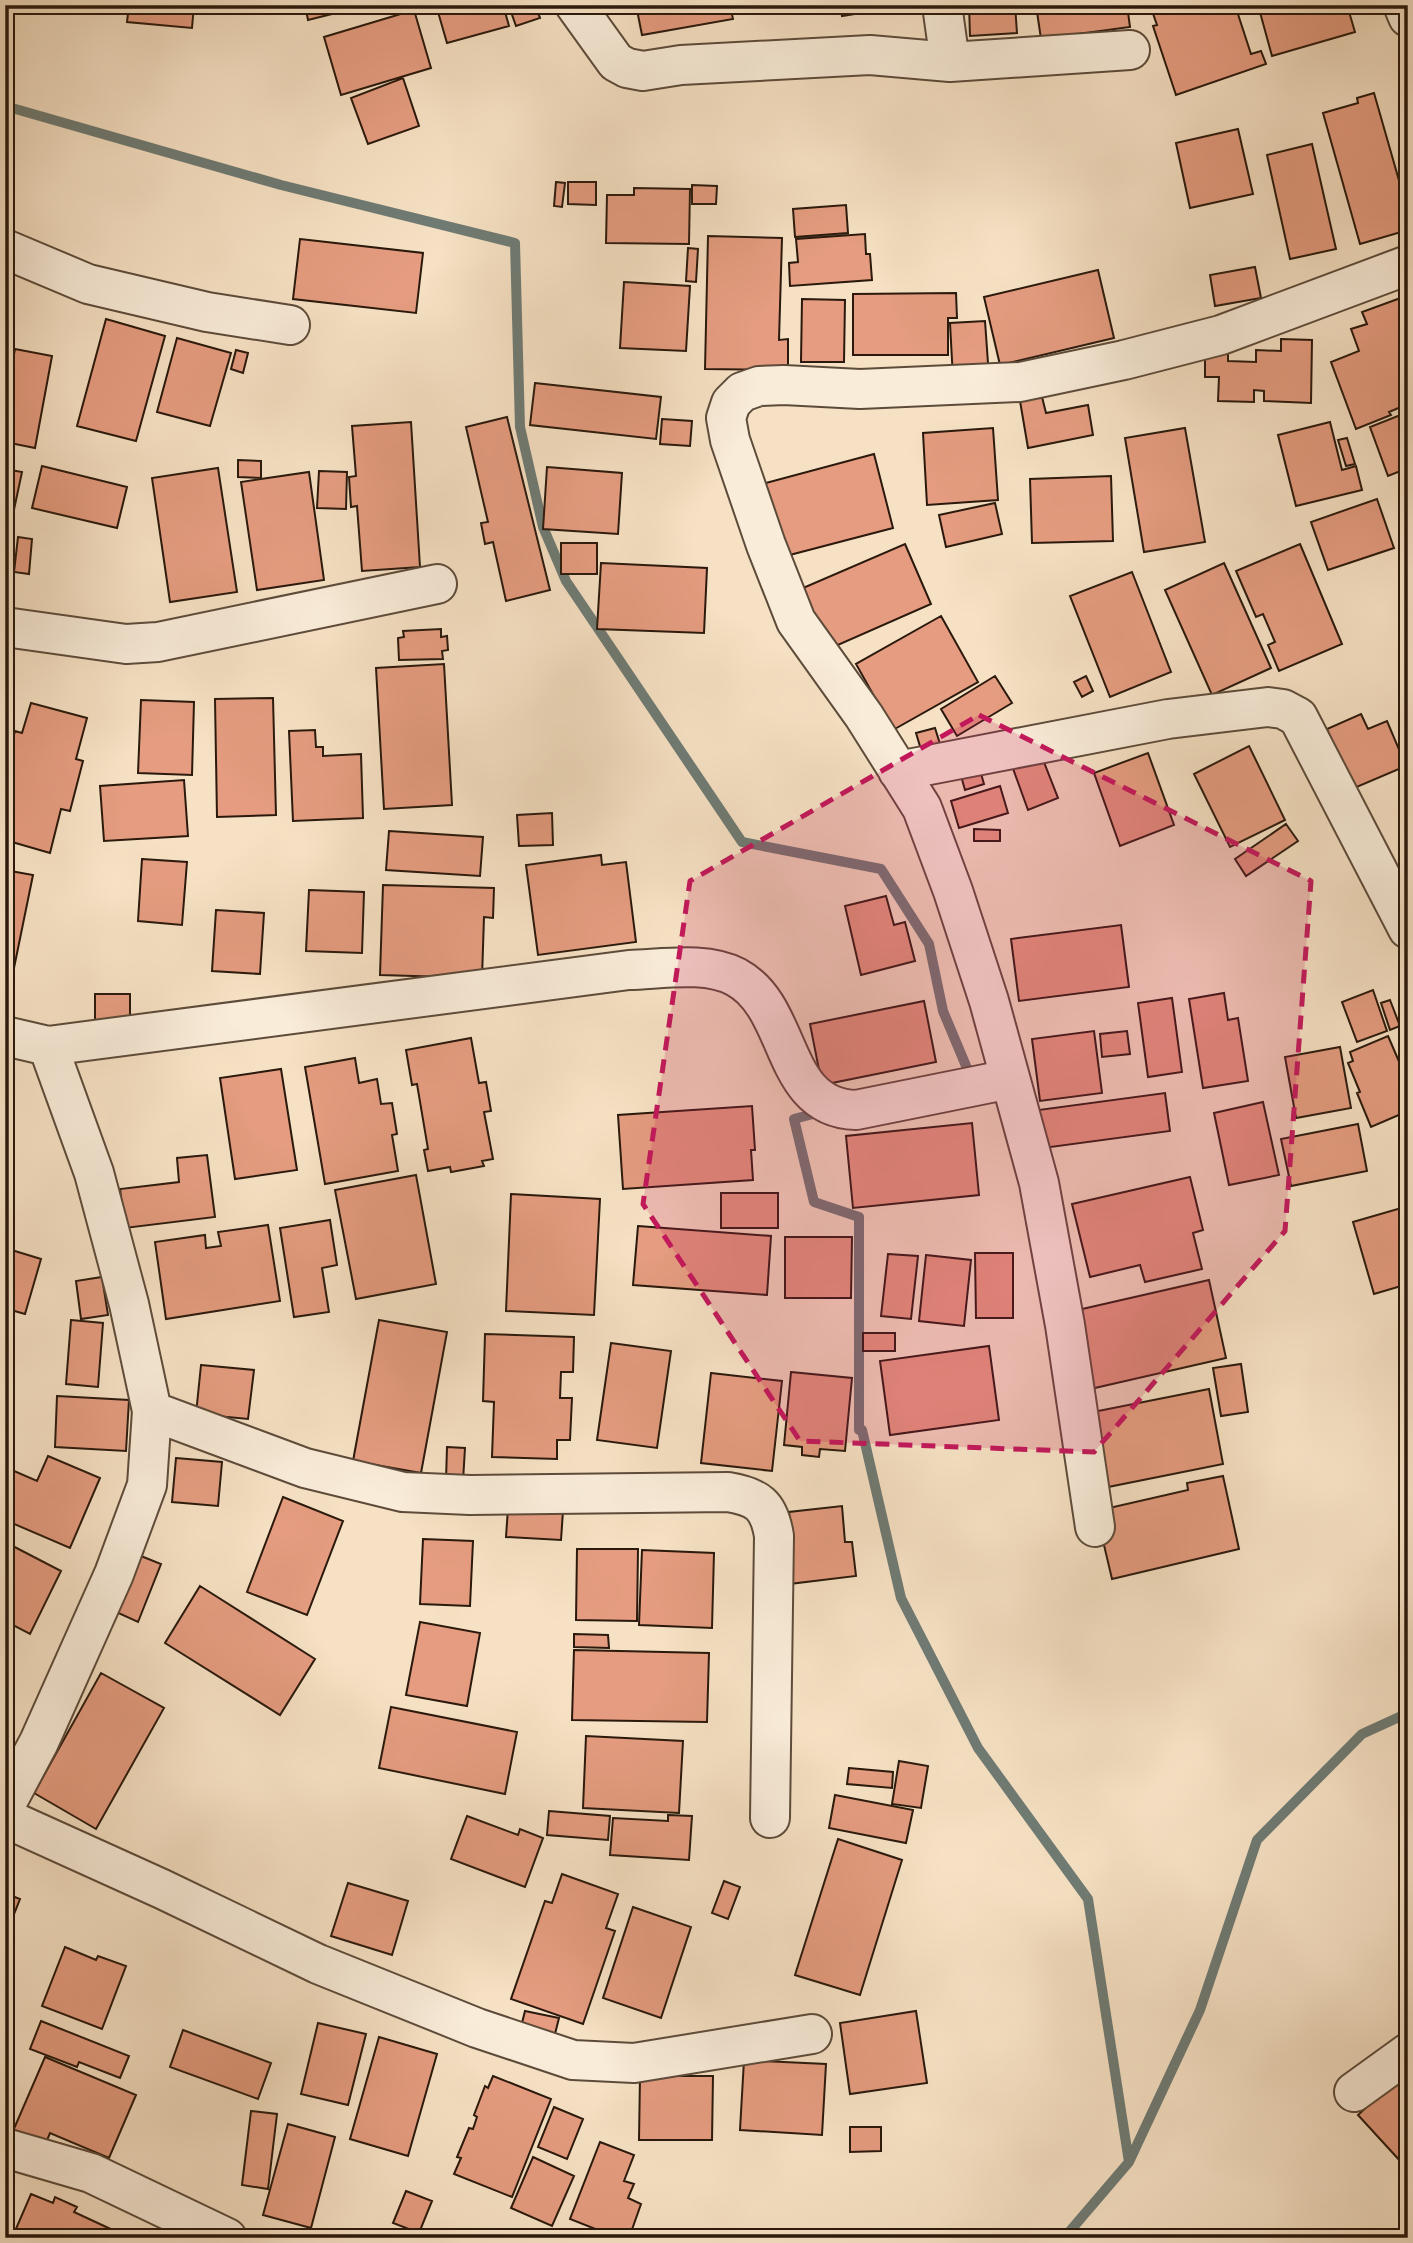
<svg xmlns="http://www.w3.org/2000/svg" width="1413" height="2243" font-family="Cardo,serif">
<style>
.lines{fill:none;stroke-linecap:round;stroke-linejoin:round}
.stream{stroke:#6f7b74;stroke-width:10}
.building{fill:#e59c80;stroke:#2a190c;stroke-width:2}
.minor-casing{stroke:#5d4b3a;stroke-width:42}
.minor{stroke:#f9ecd9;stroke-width:38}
.marked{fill:#c2185b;fill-opacity:0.2;stroke:#c2185b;stroke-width:5;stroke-dasharray:14 9;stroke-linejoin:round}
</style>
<rect width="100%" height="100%" fill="#f6e1c4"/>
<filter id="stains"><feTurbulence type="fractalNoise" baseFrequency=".00286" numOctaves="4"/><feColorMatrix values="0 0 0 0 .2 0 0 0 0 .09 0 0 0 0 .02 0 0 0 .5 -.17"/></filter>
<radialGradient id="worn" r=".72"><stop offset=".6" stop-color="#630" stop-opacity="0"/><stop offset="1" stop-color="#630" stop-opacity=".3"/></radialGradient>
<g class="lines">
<path class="stream" d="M5,106L281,185L515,243L520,427L543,527L566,581L742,842L881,869L929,944L943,1011L969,1073L962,1075
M824,1111L794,1119L814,1202L859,1217V1430H862L901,1598L978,1748L1088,1899L1129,2162
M1064,2238L1129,2162L1200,2010L1257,1840L1362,1734L1408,1713"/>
</g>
<path class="building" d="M129,5H194L192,28L127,22Z
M305,5H368L308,20Z
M436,5H503L509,26L447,43Z
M521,5H535L540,18L516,26L510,9Z
M636,5H730L733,19L642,35Z
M744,5H785L746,13Z
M840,5H904V6L842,16Z
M969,5H1015L1017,33L970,36Z
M1036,5H1127L1130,27L1041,39Z
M1150,5H1235L1251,54L1261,51L1266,64L1176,95L1153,26L1157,25Z
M1258,5H1347L1355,32L1272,56Z
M414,10L431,68L341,95L324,37Z
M403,78L419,126L368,144L351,98Z
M1374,93L1408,212V230L1360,244L1323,113L1358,103L1357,98Z
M1238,129L1253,194L1190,208L1176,143Z
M1312,144L1336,249L1290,259L1267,155Z
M556,182L565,183L562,207L554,206Z
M568,182H596V205L568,204Z
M692,185L717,186L716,204H692Z
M634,188L690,189L689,244L606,243L607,195H634Z
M846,205L848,233L795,237L793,209Z
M865,234L866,254H870L872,280L790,286L789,263L798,262L796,239Z
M708,236L782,238L779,340L788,339V370L705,369Z
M300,239L423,253L416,313L293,299Z
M688,248L698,249L696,282L686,281Z
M1255,267L1261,298L1215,306L1210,275Z
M1098,270L1114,338L1000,365L984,297Z
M624,282L690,286L686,351L620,348Z
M956,293L957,318H948V355H853V294Z
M1406,296L1408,404L1389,412L1391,415L1356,429L1331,362L1359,351L1351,329L1367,324L1362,312Z
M802,299L845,300L844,362H801Z
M106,319L165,336L136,441L77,426Z
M985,321L989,377L953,379L950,323Z
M177,338L231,353L210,426L157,412Z
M1281,339L1312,340L1311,403L1264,401V391L1254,390V402L1218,401L1219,377H1205V348L1228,349V361L1256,362V350L1281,351Z
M15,349L52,356L35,448L5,442V399Z
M236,350L248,353L243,373L231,369Z
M535,383L661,397L656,439L530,425Z
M1042,397L1046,413L1088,405L1093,435L1028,448L1020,401Z
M1408,412V468L1388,476L1370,427Z
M507,417L550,590L506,601L493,542L485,544L481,523L488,522L466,427Z
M662,419L692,421L690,446L660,444Z
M411,422L420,567L362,571L357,506L351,507L349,477L356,476L352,426Z
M1330,422L1342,470L1356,466L1362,490L1296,506L1278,435Z
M993,428L998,500L927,505L923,433Z
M1185,428L1205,542L1144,552L1125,438Z
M1347,438L1355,464L1346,466L1338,440Z
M874,454L893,528L782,557L762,484Z
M238,460L261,461V478L238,477Z
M42,466L127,487L117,528L32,508Z
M547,467L622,473L618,534L543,529Z
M218,468L237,592L170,602L152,478Z
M5,469L22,472L5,552Z
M319,471L347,472L346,509L317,508Z
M309,472L324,580L257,590L241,482Z
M1111,476L1113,541L1032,543L1030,479Z
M1377,499L1394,548L1328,570L1311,522Z
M995,503L1002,534L946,547L939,515Z
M18,537L32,539L29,574L14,572Z
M561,543H597V574H561Z
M905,544L931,604L822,652L796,591Z
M1300,544L1342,644L1279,671L1268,645L1275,642L1263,614L1256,617L1236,571Z
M601,563L707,568L704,633L597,629Z
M1224,563L1271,668L1212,695L1165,590Z
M1132,572L1171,672L1110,697L1070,596Z
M941,616L978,682L893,730L856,664Z
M441,629V637L447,636L448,650L442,651L443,659L399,660L398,638L404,637L403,631Z
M444,664L452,805L384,809L376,668Z
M995,676L1012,703L957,736L941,709Z
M1086,676L1093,691L1082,697L1074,682Z
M273,698L276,815L217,817L215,699Z
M141,700L194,702L192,775L138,773Z
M31,703L87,718L76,759L83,761L70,811L61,809L50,853L5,840V767L15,731L22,733Z
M1361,714L1368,729L1387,721L1406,766L1352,789L1327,729Z
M935,728L941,747L922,753L916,733Z
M315,730L316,747H323V756L361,754L363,818L293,821L289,731Z
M1249,746L1285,820L1230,847L1194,774Z
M1040,752L1058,798L1028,810L1011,763Z
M1148,753L1174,825L1120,846L1094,773Z
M980,770L984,784L965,790L961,776Z
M184,780L188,836L104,841L100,786Z
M1000,786L1008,813L959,828L951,801Z
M552,813L553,845L519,846L517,815Z
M1286,824L1298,841L1246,876L1235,859Z
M974,829L1000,830V841H974Z
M389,831L483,837L480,876L386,870Z
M601,855L602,865L626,862L636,942L538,955L526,865Z
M142,859L187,862L182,925L138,921Z
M5,870L33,875L5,1012Z
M383,885L494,888L493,918L484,917L482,978L380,975Z
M309,890L364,892L362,953L306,951Z
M886,896L894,925L905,922L915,961L861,975L845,906Z
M216,910L264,913L260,974L212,971Z
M1121,925L1129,987L1019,1001L1011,939Z
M1373,990L1387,1031L1357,1042L1342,1002Z
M1224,993L1228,1020L1238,1018L1248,1081L1203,1088L1189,999Z
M95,994H130V1020H95Z
M1172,998L1182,1072L1148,1077L1138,1003Z
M1390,1000L1400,1026L1390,1030L1381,1003Z
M924,1001L936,1062L822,1085L810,1024Z
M1094,1031L1102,1093L1040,1101L1032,1039Z
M1127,1031L1130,1054L1102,1057L1100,1034Z
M1388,1036L1404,1073L1408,1072V1111L1371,1127L1357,1093L1360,1092L1348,1063L1353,1061L1350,1052Z
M471,1038L479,1083L486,1082L491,1111L484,1112L493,1159L482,1161L484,1166L451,1172L450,1167L428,1171L424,1150L428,1149L417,1084L412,1085L406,1050Z
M1340,1047L1351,1108L1296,1118L1285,1057Z
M355,1058L359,1083L377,1079L381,1104L392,1103L397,1134L392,1135L398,1171L325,1184L305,1067Z
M281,1069L297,1170L235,1179L220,1078Z
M1165,1093L1170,1131L1036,1149L1031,1111Z
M1263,1102L1279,1175L1229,1185L1214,1113Z
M752,1106L755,1150H751L753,1180L623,1189L618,1115Z
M972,1123L979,1195L853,1208L846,1136Z
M1358,1124L1367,1171L1291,1186L1281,1139Z
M207,1155L215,1217L125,1228L120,1189L179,1182L177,1158Z
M416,1175L436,1284L356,1299L335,1190Z
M1190,1177L1203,1230L1193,1233L1202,1269L1145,1282L1140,1265L1090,1277L1072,1204Z
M721,1193H778V1228H721Z
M511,1194L600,1199L594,1315L506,1311Z
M1408,1206V1284L1374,1294L1353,1222Z
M330,1220L337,1265L322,1268L329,1312L294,1317L280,1228Z
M268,1225L280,1301L166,1319L155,1242L205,1235L206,1248L221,1246L218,1232Z
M638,1226L771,1236L767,1295L633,1285Z
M785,1237H852L851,1298H785Z
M5,1248L41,1259L25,1314L11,1310L8,1319L5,1318Z
M975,1253H1013V1318H976Z
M888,1254L918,1256L911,1319L881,1316Z
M926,1255L971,1260L964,1326L919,1321Z
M102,1277L108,1315L81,1319L76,1281Z
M1209,1280L1226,1358L1086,1390L1069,1312Z
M71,1320L103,1323L98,1387L66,1384Z
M379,1320L447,1332L421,1473L353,1461Z
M863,1333H895V1351H863Z
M485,1334L574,1337L573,1372H561L560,1398H572L570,1440H557V1459L492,1457L494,1402L483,1401Z
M611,1343L671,1351L657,1448L597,1440Z
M989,1346L999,1420L890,1435L880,1361Z
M1241,1364L1248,1412L1221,1416L1213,1368Z
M201,1365L254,1370L248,1419L196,1414Z
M791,1372L852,1378L845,1451L820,1449L819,1457L802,1455V1447L784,1445Z
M711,1373L782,1381L772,1471L701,1463Z
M1209,1389L1223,1464L1108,1487L1093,1412Z
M57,1396L129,1400L126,1451L55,1447Z
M447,1447L465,1448L463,1481L446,1480Z
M48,1456L100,1478L70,1548L5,1520V1467L37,1481Z
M176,1458L222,1462L218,1506L172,1502Z
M1223,1476L1239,1549L1112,1579L1096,1511L1188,1490L1187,1483Z
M283,1497L343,1521L307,1615L247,1592Z
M842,1506L845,1542H852L856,1576L789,1584L792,1538L789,1512Z
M508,1508L563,1511L561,1540L506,1537Z
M423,1539L473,1541L470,1606L420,1604Z
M5,1542L61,1571L30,1634L5,1621Z
M577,1549H638L637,1621L576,1620Z
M642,1550L714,1553L712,1628L639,1625Z
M136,1554L161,1564L138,1622L114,1611Z
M200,1586L315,1659L280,1715L165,1643Z
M420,1622L480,1633L467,1706L406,1695Z
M574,1634L608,1635L609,1648L574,1647Z
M574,1650L709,1653L707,1722L572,1720Z
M101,1673L164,1708L96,1829L34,1793Z
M391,1707L517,1732L505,1794L379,1768Z
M586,1736L683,1741L679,1813L583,1808Z
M899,1761L928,1766L921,1808L892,1804Z
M849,1768L893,1772L892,1788L847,1784Z
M835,1795L913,1810L906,1843L829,1828Z
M549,1811L610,1816L608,1840L547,1835Z
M668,1815L692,1816L689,1860L610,1855L613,1818L668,1821Z
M467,1816L518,1835L520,1829L543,1838L525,1887L451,1859Z
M838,1839L902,1860L860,1995L795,1975Z
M562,1874L618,1894L606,1928L615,1931L583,2024L511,1999L545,1901L552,1903Z
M724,1881L740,1887L728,1919L712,1913Z
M348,1883L408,1901L392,1955L331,1936Z
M5,1893L20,1899L5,1937Z
M633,1907L691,1927L661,2018L603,1998Z
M65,1947L96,1960L98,1956L126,1966L102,2029L42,2006Z
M525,2011L559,2018L554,2038L520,2031Z
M916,2011L927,2083L850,2094L840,2023Z
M41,2021L129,2056L120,2078L79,2062L77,2067L30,2049Z
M318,2023L366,2034L348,2105L301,2094Z
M183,2030L271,2063L258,2099L170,2067Z
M379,2037L437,2054L408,2156L350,2139Z
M45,2057L136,2095L109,2158L50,2133L45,2145L13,2131Z
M744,2060L826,2064L822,2135L740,2130Z
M493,2076L551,2099L512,2197L454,2174L461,2158L457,2157L469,2128L473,2129L477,2117L474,2115L485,2086L488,2088Z
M640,2076H713L712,2140H639Z
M1399,2077L1408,2086V2158L1402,2163L1358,2115Z
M554,2107L583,2119L567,2159L538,2147Z
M251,2111L277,2114L268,2189L242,2185Z
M288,2124L335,2137L311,2228L263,2215Z
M850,2127H881V2151L850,2152Z
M600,2142L634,2155L624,2181L634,2184L628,2198L641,2204L629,2238H618L570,2219Z
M533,2157L574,2176L552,2226L511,2208Z
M406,2191L432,2201L419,2233L393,2223Z
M31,2194L53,2203L55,2197L77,2207L74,2212L130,2238H12Z"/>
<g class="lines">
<defs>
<path id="minor" d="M575,5L616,62L627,68L643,71L681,65L870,55L950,62L1130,50
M942,5L950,62
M1403,5L1408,17
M5,249L88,284L207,312L290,325
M5,627L126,644L158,642L437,584
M898,771L1168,719L1268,707L1283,709L1298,717L1408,929
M5,1036L48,1046L629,970C663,969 706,961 736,977C794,1008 779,1108 856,1110L1010,1079
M152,1411L305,1468L403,1492L470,1495L728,1492C758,1497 769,1505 774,1536L770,1818
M1095,1527L1065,1325L1039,1183L989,1001L953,891L922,808L864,716L796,621L766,545L730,440L726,418L731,403L742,392L759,386L784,385L860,389L1020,382L1124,360L1221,335L1408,265
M5,1806L39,1742L114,1574L147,1485L152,1411L129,1304L94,1173L48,1046
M5,1818L162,1889L318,1964L477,2028L573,2060L634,2063L812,2034
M1354,2092L1408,2053
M5,2148L91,2173L227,2238"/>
</defs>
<use href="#minor" class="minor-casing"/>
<use href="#minor" class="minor"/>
</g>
<path class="marked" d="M979,715L1311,881L1285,1231L1094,1452L800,1441L643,1204L690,881Z"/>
<rect width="1413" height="2243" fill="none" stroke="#f6e1c4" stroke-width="28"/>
<rect x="7" y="7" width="1399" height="2229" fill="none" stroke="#2a190c" stroke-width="3.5"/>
<rect x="14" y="14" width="1385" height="2215" fill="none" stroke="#2a190c" stroke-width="2"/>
<rect width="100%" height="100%" filter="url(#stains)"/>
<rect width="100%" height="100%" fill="url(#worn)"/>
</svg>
